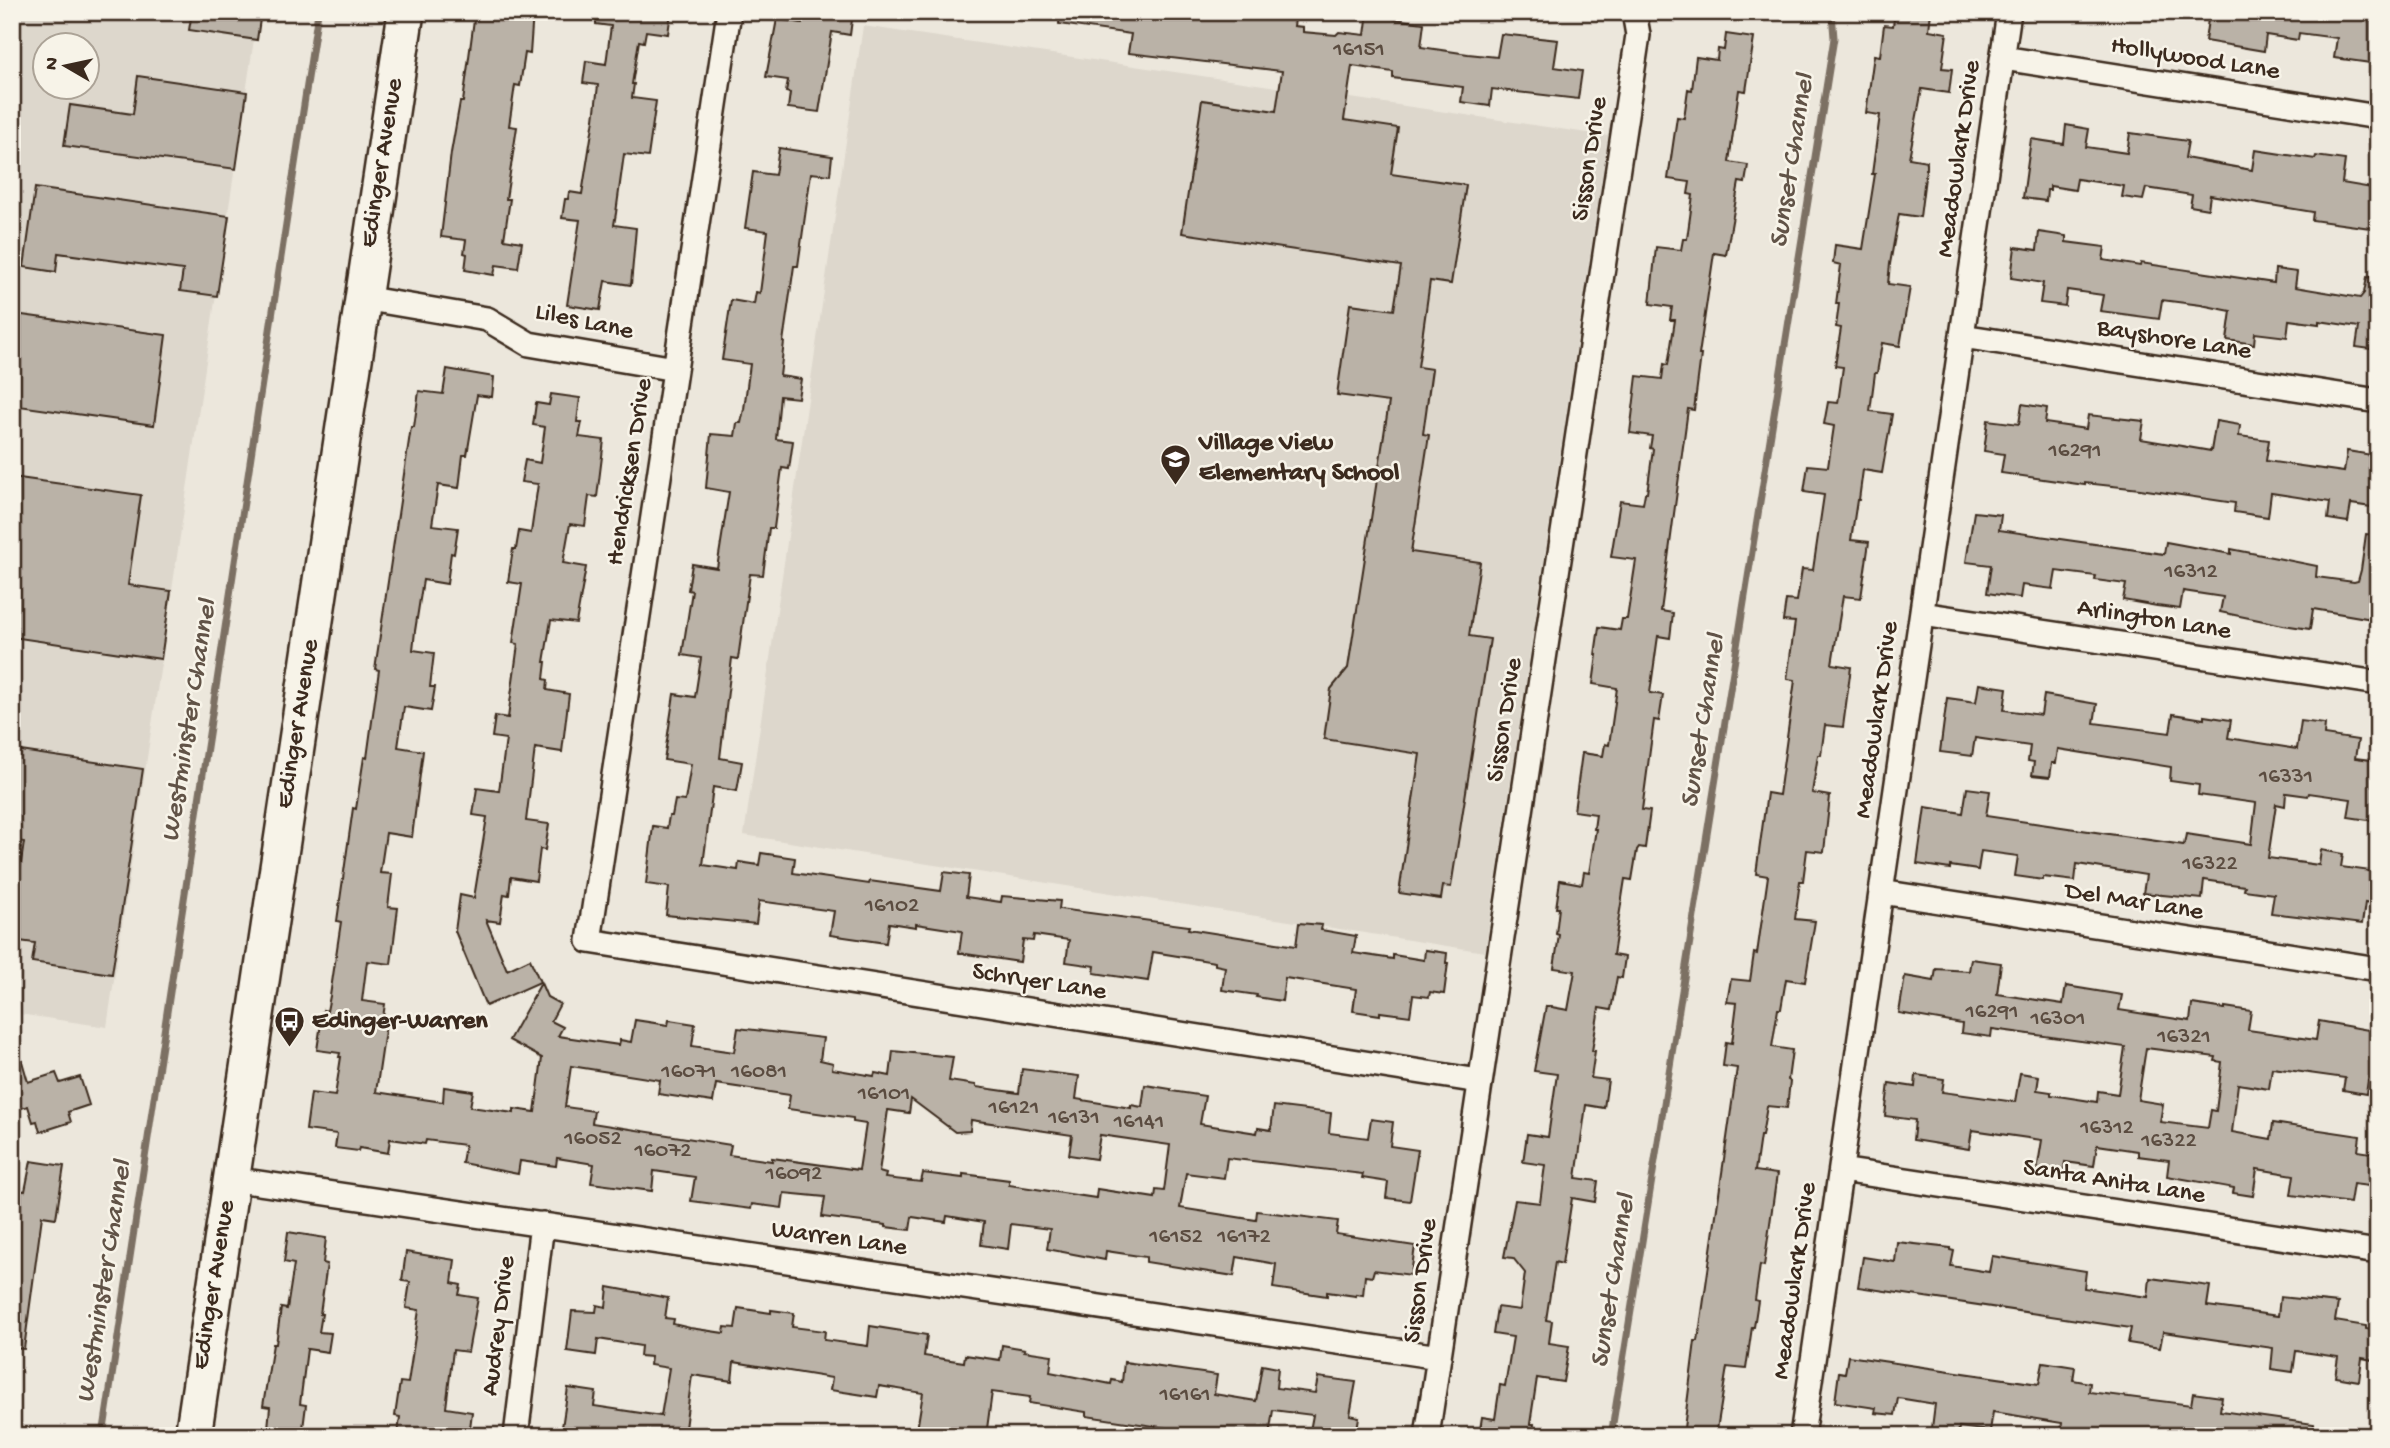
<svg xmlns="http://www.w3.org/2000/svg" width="2390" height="1448" font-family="'Gochi Hand',sans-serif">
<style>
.built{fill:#ddd7cc;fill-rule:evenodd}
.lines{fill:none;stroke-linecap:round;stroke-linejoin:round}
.stream{stroke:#7c7064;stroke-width:7}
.building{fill:#bab2a7;stroke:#3b2a1e;stroke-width:2;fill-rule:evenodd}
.street-casing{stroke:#3b2a1e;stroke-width:28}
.primary-casing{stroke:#3b2a1e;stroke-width:40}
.street{stroke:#f7f3e8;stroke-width:23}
.primary{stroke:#f7f3e8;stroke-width:35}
.labels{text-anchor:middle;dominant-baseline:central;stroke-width:5;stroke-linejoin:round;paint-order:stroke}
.number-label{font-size:23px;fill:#5b4c40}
.street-label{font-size:26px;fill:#3b2a1e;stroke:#f7f3e8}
.poi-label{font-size:26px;font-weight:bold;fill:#3b2a1e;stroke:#f7f3e8;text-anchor:start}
.water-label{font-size:28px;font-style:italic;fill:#615347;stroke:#f7f3e8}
</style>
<rect width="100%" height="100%" fill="#ece7dc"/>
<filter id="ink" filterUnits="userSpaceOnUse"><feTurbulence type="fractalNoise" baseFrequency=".0143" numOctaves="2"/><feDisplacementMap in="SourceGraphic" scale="14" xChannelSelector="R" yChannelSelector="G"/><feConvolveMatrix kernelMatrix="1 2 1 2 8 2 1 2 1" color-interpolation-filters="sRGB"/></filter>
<g filter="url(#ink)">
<path class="built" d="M12,12H258L107,1027L12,1013ZM46,46H88V88H46Z
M863,26L1608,136L1485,952L744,835Z"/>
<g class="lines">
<path class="stream" d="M103,1436L318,12
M1611,1436L1834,38L1832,12"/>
</g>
<path class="building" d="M192,12H261L257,40L189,30Z
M475,12H533L530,54L525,53L520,86L515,85L509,126L517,127L506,199H510L504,239L522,242L518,268L496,265L494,275L465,270L467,254L464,253L466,240L441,237L451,153L460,102H463Z
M596,12H671L668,34L646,31L644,42L639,41L632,84H634L632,98L656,101L648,157L624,154L616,213L614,225L636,228L631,285L605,281L600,310L567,305L580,220L562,218L565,199H568L569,192L582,194L594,119L598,85L583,83L586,61L606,64L611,26L596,24Z
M804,12H853L850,35L832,32L819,112L788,108L790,93L786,92L788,80L766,77L777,19L802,23Z
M1060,12H1201L1233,16V12H1296L1294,26L1303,27V32L1336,35L1339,32L1365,35L1368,12H1370L1394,16V19L1424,23L1421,47L1468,54L1497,57L1501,34L1558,40L1554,67L1582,71L1578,99L1492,89L1490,106L1461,102L1463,87L1393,78V72L1352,66L1344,120L1398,128L1391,174L1466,185L1451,284L1430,281L1418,367L1432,369L1423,434L1429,435L1411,552L1480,562L1469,636L1490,639L1451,887L1443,886L1441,899L1399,893L1420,754L1324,739L1331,689L1348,668L1389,402L1337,395L1350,304L1394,310L1401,266L1182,233L1202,100L1276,111L1282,71L1128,53L1131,34L1059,24Z
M1895,12H1931L1929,30L1947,33L1942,68L1952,69L1949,93L1922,89L1909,158L1927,161L1920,217L1899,214L1890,264L1888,284L1910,287L1900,346L1882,343L1877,373H1875L1870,411L1892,414L1882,473L1863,470L1859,500H1857L1851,540L1869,542L1861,598L1843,596L1832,664L1851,667L1843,727L1825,725L1821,755H1818L1812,793L1830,796L1824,852L1807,850L1803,881H1800L1795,919L1815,921L1805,982L1786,979L1781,1009H1778L1772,1047L1792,1050L1788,1080L1790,1081L1787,1108L1767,1106L1762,1136H1760L1755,1171L1777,1174L1764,1266L1760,1265L1755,1300L1758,1301L1754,1327H1752L1746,1369L1727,1367L1716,1436H1683L1695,1341H1698L1737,1068L1723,1066L1726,1042L1732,1043L1737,1003L1727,1002L1731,979L1750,981L1754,953L1757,954L1768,876L1756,874L1767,793L1779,795L1795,680L1787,679L1795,622L1783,621L1786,600L1797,601L1802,569L1813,570L1824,495L1804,492L1808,465L1828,467L1834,426L1824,424L1828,402L1838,403L1843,367L1835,366L1841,328L1836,327L1839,304H1836L1841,265L1833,263L1835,245L1863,249L1875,174H1872L1880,115L1866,113L1874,55L1880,56L1884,25L1893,26Z
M2209,12H2378V64L2334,58L2337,38L2299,33L2298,40L2266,35L2264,51L2205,41Z
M1726,34L1754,38L1746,91L1739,90L1729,162L1748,165L1745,183L1739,182L1726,255L1714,253L1699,355H1701L1694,410L1688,409L1661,611L1673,613L1670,638L1658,636L1650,693L1663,695L1659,721L1654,720L1642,810L1650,811L1645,848L1639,847L1637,850L1632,880L1625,879L1613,955L1625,957L1622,978L1617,977L1611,1010L1599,1008L1592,1051H1595L1591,1078L1608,1080L1604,1108L1586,1105L1576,1178L1598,1181L1595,1202L1572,1198L1562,1264L1555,1262L1546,1320L1552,1321L1549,1343L1569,1346L1563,1382L1537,1378L1530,1424H1534L1533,1436H1479L1482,1417L1495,1419L1500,1385L1505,1386L1513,1337L1493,1334L1497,1307L1520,1310L1525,1273L1513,1258L1504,1257L1515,1200L1540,1203L1545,1165L1523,1162L1527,1134L1548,1137L1557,1074L1534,1071L1546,1006L1568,1010L1575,971L1554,968L1559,935L1556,934L1559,908H1556L1560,880L1582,884L1584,872L1589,873L1596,829H1594L1596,814L1574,811L1582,753L1603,756L1605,744L1609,745L1617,688L1593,684L1597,655H1595L1599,627L1620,630L1622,619H1627L1636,560L1611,557L1620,501L1643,504L1645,493H1647L1653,449L1650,448L1652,436L1630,433L1637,376L1662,379L1664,364L1668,365L1675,320H1670L1672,307L1650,304L1656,247L1681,250L1683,239H1687L1693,195L1688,194L1690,182L1668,179L1677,117L1684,118L1688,89L1692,90L1696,57L1717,60L1718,49L1724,50Z
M138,76L247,92L236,169L64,146L70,105L133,114Z
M2066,125L2089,129L2086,147L2127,153L2130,133L2188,141L2185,158L2252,170L2255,150L2315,159L2316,156L2345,160L2342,183L2378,189V229L2312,220L2313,212L2210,195L2208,209L2190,206L2192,195L2146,188L2143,200L2122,197L2124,186L2077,179L2075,190L2050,186V190H2047L2046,201L2023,198L2031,139L2064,144Z
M779,148L832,156L830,175L811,173L798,266H794L783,342H784L780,376L801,379L798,398L780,396L776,439L793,441L789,469L782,468L774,528H769L763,575L750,574L738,659L732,658L720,758L742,762L737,791L713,787L703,865L738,870L739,862L759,865L761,853L795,858L793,873L869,884L870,881L941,891L944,872L969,875L966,897L1001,902L1002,896L1060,901L1059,909L1189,926L1188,929L1296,946L1299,923L1322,925L1321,930L1356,936L1353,953L1393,959V955L1424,960L1425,950L1447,953L1446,963H1448L1444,994L1430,992L1429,997L1413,995L1410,1016L1380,1012V1015L1353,1011L1356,989L1285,978L1282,1001L1256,997L1257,995L1222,990L1225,967L1215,965V962L1153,952L1148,981L1094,973L1095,966L1066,962L1069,940L1034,935L1033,941L1023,940L1020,962L959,953L962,931L916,924V927L889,923L886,943L830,935L834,911L759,901L756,924L666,915L669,887L646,884L653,826L667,828L669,816H672L675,800L685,801L691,764L664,760L674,694L695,697L701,658L682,655L692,591L688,590L692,564L717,568L729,492L706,488L711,434L735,436L737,423H741L744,409L750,364L722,360L731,300L754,304L756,292L760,293L768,231L745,228L753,172L775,175Z
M35,188L229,216L217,296L180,291L183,270L58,253L56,272L24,267Z
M2039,232L2066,236V242L2105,247L2103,260L2140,266L2141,263L2274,283L2275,269L2297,272L2295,287L2360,298L2364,293L2367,277L2378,278V350L2356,347L2359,327L2319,321V324L2289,320L2287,337L2255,333L2254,344L2227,340L2231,311L2201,305L2162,300L2159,319L2100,311L2103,295L2067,290L2065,306L2040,303L2043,283L2011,278L2015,247L2037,250Z
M15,314L166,335L154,425L12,405V335Z
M447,369L494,377L492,397L477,395L467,455H463L459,488L438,485L432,525L458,528L454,554L451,553L447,584L423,580L415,631L413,650L434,653L430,687H435L431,711L404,707L398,747L423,751L412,837L386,833L380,873L392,874L388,907L398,908L391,964L367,961L362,1001L385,1004L382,1024H386L376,1092L443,1102L444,1087L473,1091L470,1107L514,1113V1109L535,1112L542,1058L509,1040L541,983L547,997L560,1004L551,1021L563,1027L558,1036L619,1045L620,1040L631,1042L635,1020L668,1025L669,1020L695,1024L692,1046L734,1052L738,1028L823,1038L820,1060L833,1063L832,1069L874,1076L875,1073L890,1076L893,1051L953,1057L949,1081L976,1085V1087L1019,1093L1022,1069L1079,1076L1076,1099L1131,1108V1105L1142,1107L1145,1085L1171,1089V1091L1205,1096L1200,1124L1257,1133L1258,1128L1271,1130L1274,1106L1331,1113L1329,1133L1368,1138L1371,1119L1393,1122L1390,1146L1418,1150L1410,1201L1386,1198L1388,1182L1362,1178L1363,1174L1227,1158L1224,1178L1186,1173L1180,1208L1256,1220L1257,1211L1338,1221L1336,1234L1415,1246L1411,1275L1374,1270L1372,1277L1365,1276L1363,1295L1356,1294V1296L1327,1292V1296L1273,1288L1276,1264L1237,1257L1234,1276L1146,1262V1257L1106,1251L1105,1260L1047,1249L1050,1229L1011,1224L1008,1249L981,1245L984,1222L947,1216L946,1222L912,1217L910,1230L886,1227V1225L822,1217L825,1197L784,1193L782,1208L752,1204L751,1209L691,1201L695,1177L654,1171L652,1191L591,1183L594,1164L557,1158L556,1166L520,1161L518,1174L462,1163L465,1145L426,1140L425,1144L390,1139L388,1153L359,1148L358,1151L335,1148L337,1134L306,1130L311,1093L335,1096L341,1057H339L340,1053L317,1050L323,1010L327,1011L330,996L341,922L337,921L353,808L356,809L364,757L367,758L379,670L375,669L411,427H414L419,391L443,394ZM571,1066L660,1080L658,1094L713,1102L716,1084L790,1095L788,1109L853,1118V1122L866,1124L859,1170L772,1158V1161L729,1155L731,1145L592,1123L594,1111L565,1107ZM911,1099L955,1132L970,1131L971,1120L1072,1135L1069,1155L1096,1159L1100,1135L1170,1145L1164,1191L1156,1190L1155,1198L1097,1189L1096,1198L1009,1185V1180L963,1174V1178L923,1173L921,1182L885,1178L886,1174L879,1172L888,1110L909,1113Z
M551,394L580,398L577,422H582L579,437L604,440L597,497L589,496L585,526L570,524L563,563L586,567L576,623L551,620L544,662H546L544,679L548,680L547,690L569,694L562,752L535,748L526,821L549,824L545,850L540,849L536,881L511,877L509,895L504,894L500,922L486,920L507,970L530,959L540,982L486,1006L455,931L460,895L474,898L487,817L473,815L477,788L499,791L506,739L492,737L495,716L508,718L518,644L513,643L522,584L508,582L513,549H516L519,531L531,533L538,484L521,482L525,460L540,463L545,427L533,425L536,403L549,405Z
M2022,404L2047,408L2045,423L2086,429L2088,415L2144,421L2141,439L2211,451L2216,421L2240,425L2239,436L2269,440L2266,461L2344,472L2347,451L2378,456V508L2351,504L2348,522L2328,519L2330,502L2271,493L2268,517L2234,512L2235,503L2140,489L2085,483V485L2001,473L2004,454L1984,451L1988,420L2019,424Z
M12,477L141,495L128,585L171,591L161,659L12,637Z
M1974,512L2001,515L1999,530L2164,554L2166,542L2231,554V549L2317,566L2316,577L2354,582L2358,581L2361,570L2366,534L2378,535V620L2313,609L2310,629L2283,625L2220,612L2223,597L2183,591L2180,609L2157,606L2123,600L2126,584L2095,580L2096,576L2056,571L2053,589L2022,585L2020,598L1987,593L1991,565L1966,562Z
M1979,684L2007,688L2004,710L2041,715L2044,695L2097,704L2094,723L2170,733L2173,714L2204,719V716L2231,720L2228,738L2297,749L2301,721L2325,724L2324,735L2358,740L2355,758L2378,761V802L2375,821L2348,817L2351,799L2309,793L2308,796L2286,793L2285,806L2276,804L2268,858L2319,865L2321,850L2343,854L2341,867L2378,872V905L2365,903L2362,924L2271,913L2274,894L2244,890L2245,886L2204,880L2202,899L2143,893L2146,875L2077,864L2075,881L2043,877V880L2015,876L2018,856L1981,851L1978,870L1950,866V869L1917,864L1925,807L1963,813L1967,788L1990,791L1986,816L2184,845L2186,834L2251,844L2256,803L2198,795L2199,785L2170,781L2171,767L2058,749L2056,763H2052L2050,777L2032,775L2034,762L2028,761L2030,746L1975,738L1972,756L1940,752L1947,698L1976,702Z
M14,750L143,769L112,974L32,962L35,943L12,940V923L24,842L12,840Z
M1971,959L2001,963L1997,994L2063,1004L2066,986L2091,990L2122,995L2119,1010L2190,1021L2192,1004L2225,1009V1007L2251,1011L2248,1030L2316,1040L2319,1021L2374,1031L2371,1051L2378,1052V1081L2368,1080L2366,1094L2343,1090L2345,1078L2272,1068L2269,1089L2238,1084L2232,1132L2271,1139L2273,1123L2360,1136L2358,1151L2378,1154V1187L2353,1184L2350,1203L2291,1195L2294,1175L2257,1169L2253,1196L2233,1193L2234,1188L2167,1176L2169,1160L2138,1156V1151L2097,1145L2094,1166L2065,1162L2063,1175L2037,1171L2042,1140L1972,1130L1969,1149L1913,1140L1915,1120L1885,1116L1889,1083L1915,1087L1916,1075L1944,1079L1942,1092L2015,1102L2020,1073L2039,1076L2037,1090L2051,1092V1095L2097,1102L2098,1091L2118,1094L2125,1047L1992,1029L1991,1037L1961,1033L1962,1024L1899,1013L1905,976L1934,981L1936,969L1969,971ZM2146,1048L2216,1057L2215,1061L2222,1062L2216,1111L2211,1110L2208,1128L2160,1122L2163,1104L2138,1100Z
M17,1044L28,1082L56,1073L60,1083L80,1077L89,1105L68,1112L71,1122L40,1132L37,1121L33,1122L28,1106L12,1111V1045Z
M31,1161L64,1166L56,1218L42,1216L24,1349L12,1348V1189L25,1191Z
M288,1232L326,1238L323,1263L327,1264L320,1314H322L319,1332L331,1333L328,1352L307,1349L300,1404L306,1405L302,1436H275L276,1429L268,1428L270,1407L263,1406L273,1344H276L281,1308L287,1309L294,1264L284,1262Z
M1897,1242L1950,1248V1250L1954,1251L1951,1266L1989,1272L1992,1256L2086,1271L2084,1288L2148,1297L2150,1278L2210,1286L2207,1306L2237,1310L2278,1316L2280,1297L2338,1303L2335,1321L2366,1326V1329L2378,1331V1361L2362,1358L2359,1381L2335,1377L2338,1357L2296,1351L2293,1372L2271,1369L2273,1348L2163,1332L2160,1348L2128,1343L2131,1328L1858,1287L1863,1257L1895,1262Z
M406,1252L455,1260L452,1283L461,1285L459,1295L478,1298L468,1352L453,1350L446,1408L472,1412L469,1436L398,1434L400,1417L395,1416L400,1382L408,1383L419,1310L406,1308L410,1282L402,1281Z
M608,1287L668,1298L665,1318L674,1319L673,1324L690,1328L724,1333L725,1327L735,1328L738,1308L771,1313V1310L794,1313L792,1327L825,1331L824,1340L868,1346L870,1326L927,1335L924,1356L964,1362L965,1355L1000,1360L1002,1345L1025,1349L1024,1351L1052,1355L1050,1372L1111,1384L1112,1380L1122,1382L1124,1362L1217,1375L1214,1394L1256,1401L1262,1365L1278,1368L1276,1388L1315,1393L1318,1377L1356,1382L1350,1415L1359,1417L1356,1436H1309L1313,1415L1273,1410L1269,1436H1221L1086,1416V1412L1029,1403L1030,1397L992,1392L986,1436H916L923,1393L879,1386L877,1397L830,1390L832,1378L734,1362L732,1381L692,1375L684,1436H574L561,1434L568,1388L596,1392L594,1406L661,1416L669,1368L650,1365L651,1357L640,1356L641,1346L598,1339L596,1355L567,1351L572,1311L596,1312L597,1305L606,1307Z
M1848,1356L2039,1384L2043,1362L2075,1367L2073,1380L2090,1383L2089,1392L2191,1405L2193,1393L2222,1397L2220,1411L2314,1424L2313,1436H2176L2120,1430L2119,1436H2060L2062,1423L1993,1412L1990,1431L1959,1427L1958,1436H1931L1935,1404L1898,1398L1895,1415L1875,1413L1876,1408L1835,1402L1839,1372L1845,1373Z"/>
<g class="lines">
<defs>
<path id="street" d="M729,12L589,941L1479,1081
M2003,58L2378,117
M363,298L487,319L529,344L675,369
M1962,336L2378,401
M1922,614L2378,683
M1881,892L2378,969
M1841,1170L2378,1252
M231,1179L1439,1357
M516,1436L542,1224
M1427,1436L1638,35L1634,12
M1802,1436L2009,12"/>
<path id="primary" d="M193,1436L406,12"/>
</defs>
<use href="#street" class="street-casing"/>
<use href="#primary" class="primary-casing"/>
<use href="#street" class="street"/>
<use href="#primary" class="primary"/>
</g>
</g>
<defs>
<symbol id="school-pin" viewBox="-11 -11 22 30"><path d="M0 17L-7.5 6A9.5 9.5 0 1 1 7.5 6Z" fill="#3b2a1e" stroke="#f7f3e8"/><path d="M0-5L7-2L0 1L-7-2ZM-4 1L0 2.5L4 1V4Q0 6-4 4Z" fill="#fff"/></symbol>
<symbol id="bus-pin" viewBox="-11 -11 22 30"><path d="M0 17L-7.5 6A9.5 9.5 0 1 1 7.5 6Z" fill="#3b2a1e" stroke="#f7f3e8"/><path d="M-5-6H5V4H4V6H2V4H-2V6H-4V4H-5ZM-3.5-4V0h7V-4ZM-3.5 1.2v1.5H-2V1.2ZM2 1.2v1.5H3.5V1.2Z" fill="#fff"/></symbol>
</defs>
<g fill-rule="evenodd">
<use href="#school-pin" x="1158" y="442" width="35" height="47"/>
<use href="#bus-pin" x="272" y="1004" width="35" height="47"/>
</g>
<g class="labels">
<g class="number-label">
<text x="1359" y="50">16151</text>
<text x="2075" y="451">16291</text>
<text x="2191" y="572">16312</text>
<text x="2286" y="777">16331</text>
<text x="2210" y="864">16322</text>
<text x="892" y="906">16102</text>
<text x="1992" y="1012">16291</text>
<text x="2058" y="1019">16301</text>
<text x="2184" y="1037">16321</text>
<text x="689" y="1072">16071</text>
<text x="759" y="1072">16081</text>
<text x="884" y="1094">16101</text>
<text x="1014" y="1108">16121</text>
<text x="1074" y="1118">16131</text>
<text x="1139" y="1122">16141</text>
<text x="2107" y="1128">16312</text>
<text x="593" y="1139">16052</text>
<text x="2169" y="1141">16322</text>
<text x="663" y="1151">16072</text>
<text x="794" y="1174">16092</text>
<text x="1176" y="1237">16152</text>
<text x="1244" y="1237">16172</text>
<text x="1185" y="1395">16161</text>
</g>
<g class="street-label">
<text transform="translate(2195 60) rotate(9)">Hollywood Lane</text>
<text transform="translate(1591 159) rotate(-81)">Sisson Drive</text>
<text transform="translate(1960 159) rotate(-82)">Meadowlark Drive</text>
<text transform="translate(383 163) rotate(-81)">Edinger Avenue</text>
<text transform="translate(584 323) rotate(12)">Liles Lane</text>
<text transform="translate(2174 341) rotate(9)">Bayshore Lane</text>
<text transform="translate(631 472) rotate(-81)">Hendricksen Drive</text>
<text transform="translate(2154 621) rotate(9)">Arlington Lane</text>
<text transform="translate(1506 720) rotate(-81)">Sisson Drive</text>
<text transform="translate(1878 720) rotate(-82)">Meadowlark Drive</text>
<text transform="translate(299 724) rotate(-81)">Edinger Avenue</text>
<text transform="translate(2134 903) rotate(9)">Del Mar Lane</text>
<text transform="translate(1039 983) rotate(9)">Schryer Lane</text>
<text transform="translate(2114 1183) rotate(9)">Santa Anita Lane</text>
<text transform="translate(839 1240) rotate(8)">Warren Lane</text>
<text transform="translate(1422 1281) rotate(-82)">Sisson Drive</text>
<text transform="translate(1796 1281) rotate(-82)">Meadowlark Drive</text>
<text transform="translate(215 1285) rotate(-81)">Edinger Avenue</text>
<text transform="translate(500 1326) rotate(-83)">Audrey Drive</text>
</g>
<g class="poi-label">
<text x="1199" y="444">Village View<tspan x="1199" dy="30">Elementary School</tspan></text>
<text x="312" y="1022">Edinger-Warren</text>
</g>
<g class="water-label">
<text transform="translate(1793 161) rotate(-81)">Sunset Channel</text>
<text transform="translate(190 721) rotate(-81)">Westminster Channel</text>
<text transform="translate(1704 721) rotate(-81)">Sunset Channel</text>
<text transform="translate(1614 1281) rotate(-81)">Sunset Channel</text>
<text transform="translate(105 1282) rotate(-81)">Westminster Channel</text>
</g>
</g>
<rect width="2390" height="1448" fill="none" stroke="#f7f3e8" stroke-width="42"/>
<rect x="21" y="21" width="2348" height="1406" fill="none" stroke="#3b2a1e" stroke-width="2.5" filter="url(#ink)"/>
<g transform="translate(66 66) rotate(279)"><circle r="33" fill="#f7f3e8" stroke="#aca397" stroke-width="2"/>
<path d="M0-5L12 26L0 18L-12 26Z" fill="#3b2a1e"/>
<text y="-10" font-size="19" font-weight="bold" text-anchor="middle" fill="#3b2a1e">N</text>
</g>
</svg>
